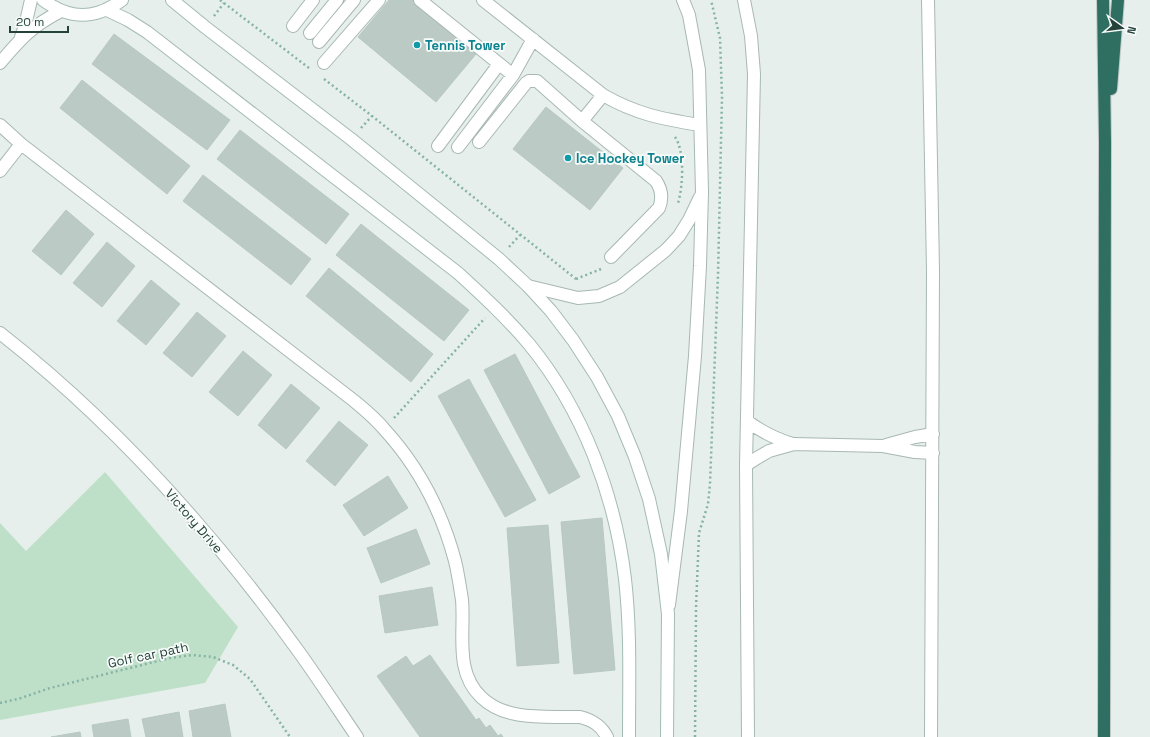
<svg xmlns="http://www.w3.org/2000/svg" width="1150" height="737" font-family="'Space Grotesk',sans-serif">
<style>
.green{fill:#bfe0c8}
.building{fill:#bbcac4;stroke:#b8c9c2}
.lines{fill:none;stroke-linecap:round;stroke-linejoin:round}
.street-casing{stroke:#a8b8b2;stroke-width:14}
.secondary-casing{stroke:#a4bbb3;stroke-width:14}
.highway-casing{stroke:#c2cac8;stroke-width:14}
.path{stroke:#86b3a5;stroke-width:2.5;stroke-dasharray:2 3;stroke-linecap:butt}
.street{stroke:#fff;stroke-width:12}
.secondary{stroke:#fff;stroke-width:12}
.highway{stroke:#2f6f62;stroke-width:12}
.culture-dot{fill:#0f9aa8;stroke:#f7fbf9;stroke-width:1.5}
.labels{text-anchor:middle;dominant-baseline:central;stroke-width:3.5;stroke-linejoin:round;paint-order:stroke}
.culture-label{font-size:13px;font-weight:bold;fill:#0d838f;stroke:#f7fbf9;text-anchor:start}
.street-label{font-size:13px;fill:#24423a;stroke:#f7fbf9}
</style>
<rect width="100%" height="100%" fill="#e6efeb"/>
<path class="green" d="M105,472L238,627L205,683L0,720V523L26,551Z"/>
<path class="building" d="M389,0H412L476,54L436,102L358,37Z
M114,34L230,120L207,150L92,64Z
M82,80L190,166L167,194L60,108Z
M546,107L623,168L590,210L513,149Z
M240,130L349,214L326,244L217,159Z
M203,175L311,259L291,285L183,201Z
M66,210L94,234L61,275L32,251Z
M361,224L469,310L444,341L336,255Z
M107,242L135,266L102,307L73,283Z
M329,268L433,354L411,382L306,296Z
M151,280L180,304L146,345L117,321Z
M197,312L226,336L192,377L163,353Z
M243,351L272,375L238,416L209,392Z
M515,354L580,477L549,494L484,370Z
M469,379L536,500L505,517L438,396Z
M291,384L320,408L286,449L258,425Z
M339,421L368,445L335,486L306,461Z
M388,476L408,508L364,536L343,505Z
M602,518L615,670L574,674L561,522Z
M548,525L559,663L517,666L507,528Z
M416,529L430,564L381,583L367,548Z
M432,587L438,625L385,633L379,596Z
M430,655L476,720L479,718L486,728L490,725L498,736L501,734L503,737H420L377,676L406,656L413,666Z
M225,704L231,737H193L189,711Z
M179,712L183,737H146L142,719Z
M128,719L131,737H94L92,725Z
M80,732L81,737H51Z"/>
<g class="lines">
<defs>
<path id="street" d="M420,0L513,75
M483,0L603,95C636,114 662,119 700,125
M744,0L751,36L754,74L746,465L748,737
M928,0L933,270L931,737
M293,26L313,0
M310,33L337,0
M21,37L25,26L31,0
M319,42L354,0
M0,63C21,38 32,26 61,11
M324,63L379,0
M582,121L603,95
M0,125L21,144L353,400C364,409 375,418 384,429C418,466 442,512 455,561C458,573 460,587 462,600C465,633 454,671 481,697C506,722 548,716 580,717C592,720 601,725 607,737
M479,142L526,83L529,81H537L582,121L656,181C662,190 663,198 659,208L611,257
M438,146L499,64
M458,147L513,75L533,39
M0,171L21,144
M528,286L578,298L599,296L620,287L666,250L679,236L689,220L700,197
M0,333C115,423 214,534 299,652C319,680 338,709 357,737
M747,421C762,432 775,439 793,444
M886,445L915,437L933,434
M746,465L757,458L769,451L794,444L883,446L915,452L933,453
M669,605L681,511L695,356L700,266L702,192L699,70L689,15L683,0"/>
<path id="secondary" d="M43,0C70,20 95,20 122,0
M172,0L205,27L351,139L499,259L528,286L551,311L573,340L597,377L618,416L635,457L649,499L661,554L668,614L667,737
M107,10L128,20L147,32L458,273C483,296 507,318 529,344C583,410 615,495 625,579C631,631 629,685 629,737"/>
<path id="highway" d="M1103,0L1105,142L1104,737
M1111,89L1118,0"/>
</defs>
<use href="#street" class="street-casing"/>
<use href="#secondary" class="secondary-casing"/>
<use href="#highway" class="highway-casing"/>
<path class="path" d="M220,0L309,68
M214,16L224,3
M324,79L372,116L576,279L577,282
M361,128L372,116
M675,137C685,151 683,187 678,203
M509,247L520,235
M576,279L601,269
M394,418L485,318
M0,703L18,699L50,688L170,658L192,655L213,657L233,665L250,679L290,737
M695,737L696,608L699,533L708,504L710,484L718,275L722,97L720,38L711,0"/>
<use href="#street" class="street"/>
<use href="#secondary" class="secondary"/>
<use href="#highway" class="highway"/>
</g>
<g class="culture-dot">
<circle cx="417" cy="45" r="4"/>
<circle cx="568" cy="158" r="4"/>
</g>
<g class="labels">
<g class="culture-label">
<text x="425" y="45">Tennis Tower</text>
<text x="576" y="158">Ice Hockey Tower</text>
</g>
<g class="street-label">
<text transform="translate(194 521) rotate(49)">Victory Drive</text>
<text transform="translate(148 655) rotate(-12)">Golf car path</text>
</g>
</g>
<g transform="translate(1122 28) rotate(104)" stroke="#f7fbf9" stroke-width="3" paint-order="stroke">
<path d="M0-3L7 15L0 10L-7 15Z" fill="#24423a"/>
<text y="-6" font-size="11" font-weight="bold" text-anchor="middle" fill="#24423a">N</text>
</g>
<path d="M10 26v6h58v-6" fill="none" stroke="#24423a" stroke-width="2"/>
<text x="16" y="26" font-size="12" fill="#24423a" stroke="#f7fbf9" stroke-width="3" paint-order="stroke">20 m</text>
</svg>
